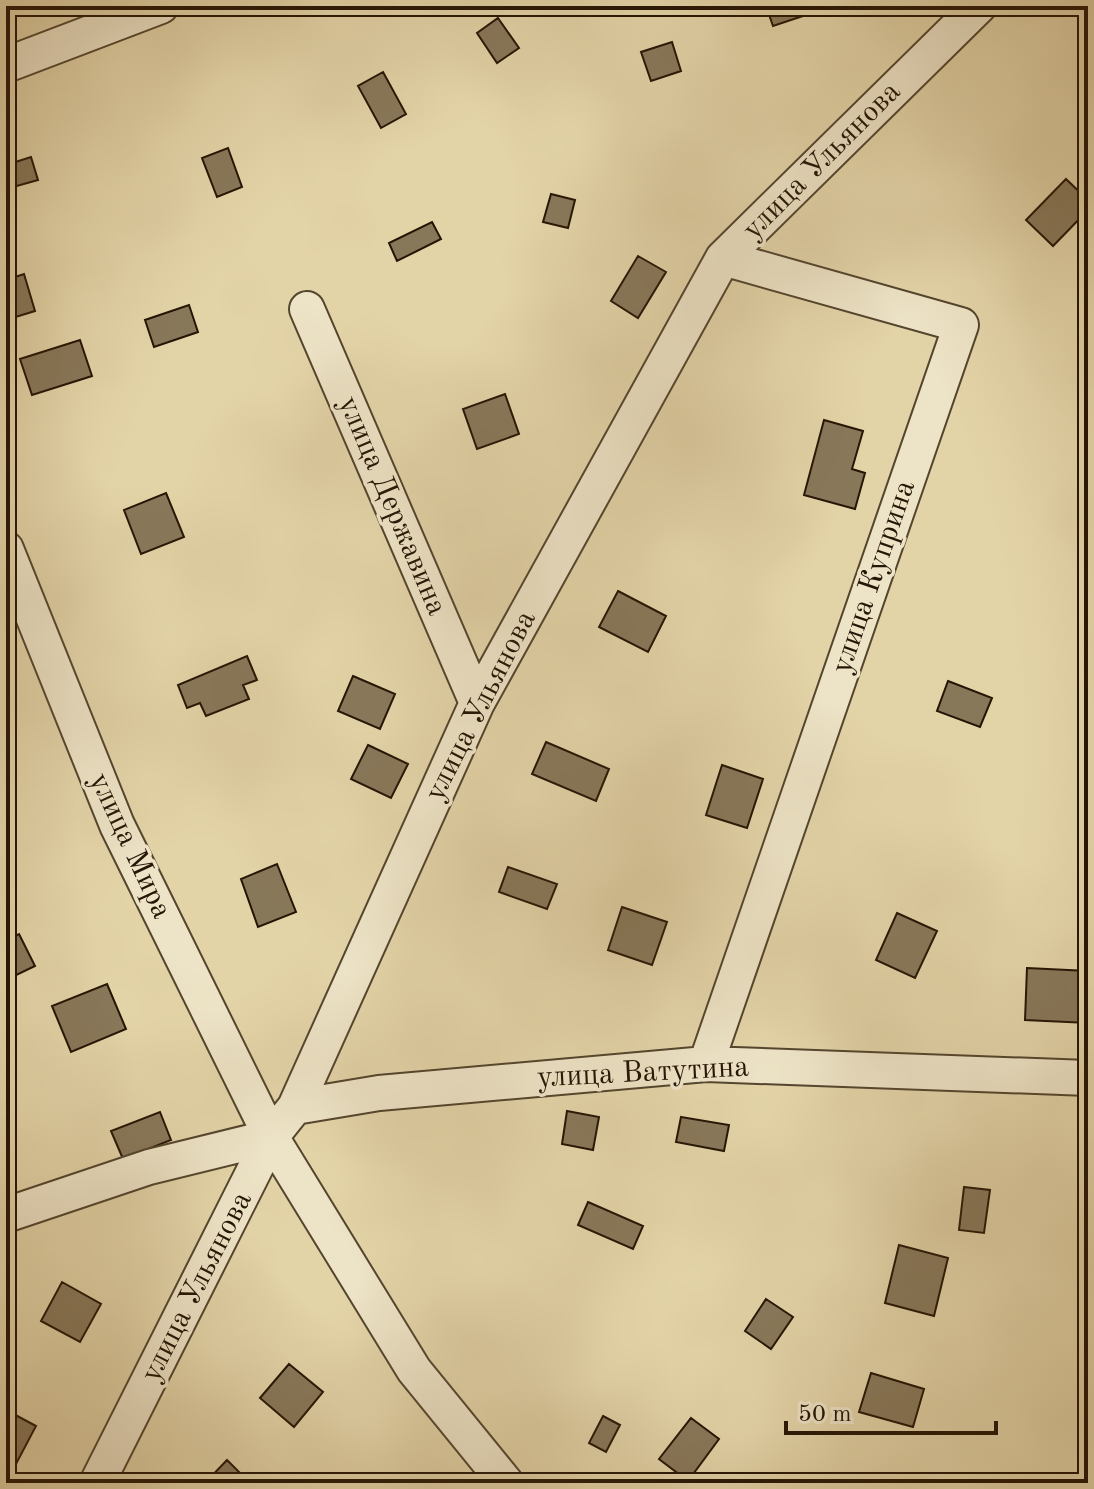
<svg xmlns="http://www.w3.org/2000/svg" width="1094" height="1489" font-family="'Old Standard TT',serif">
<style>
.building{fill:#88785a;stroke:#251505;stroke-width:2}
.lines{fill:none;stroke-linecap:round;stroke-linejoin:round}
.minor-casing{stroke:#54452e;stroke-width:38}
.minor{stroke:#ede3c6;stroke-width:34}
.labels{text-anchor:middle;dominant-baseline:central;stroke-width:7;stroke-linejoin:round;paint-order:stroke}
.street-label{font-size:30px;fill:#251505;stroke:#ede3c6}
</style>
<rect width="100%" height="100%" fill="#e3d4a8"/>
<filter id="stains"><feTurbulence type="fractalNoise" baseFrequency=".0025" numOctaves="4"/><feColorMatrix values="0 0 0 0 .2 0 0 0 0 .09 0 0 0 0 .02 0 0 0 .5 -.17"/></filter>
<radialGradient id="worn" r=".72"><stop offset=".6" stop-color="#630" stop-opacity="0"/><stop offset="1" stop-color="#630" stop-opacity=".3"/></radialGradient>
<path class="building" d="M6,6H11L16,33L6,35Z
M766,6H833L773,26Z
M498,18L519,48L497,63L477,33Z
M672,42L681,71L651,81L641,52Z
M383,72L406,114L381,128L358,86Z
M228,148L242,187L217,197L202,158Z
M31,157L38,180L6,189V165Z
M1066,179L1088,200V210L1053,246L1026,220Z
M551,194L575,200L568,228L543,222Z
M432,222L441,239L397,261L389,243Z
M638,256L666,272L638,318L611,301Z
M24,274L35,311L6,320V280Z
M189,305L198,332L154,347L145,320Z
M80,340L92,376L32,395L20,359Z
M505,394L519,434L477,449L463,409Z
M824,420L863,431L852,469L865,473L855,509L804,495Z
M166,493L184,537L141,554L124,510Z
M618,591L666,616L648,652L599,627Z
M247,656L257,680L243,685L249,699L206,716L200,703L187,708L178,685Z
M353,676L395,694L380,729L338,711Z
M948,681L992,698L980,727L937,711Z
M546,742L609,769L596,801L532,774Z
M368,745L408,764L391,798L351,779Z
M722,765L763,779L747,828L706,815Z
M277,864L296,912L258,927L241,879Z
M508,867L557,884L547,909L499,892Z
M622,907L667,922L652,965L608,950Z
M897,913L937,931L915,978L876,960Z
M19,934L35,966L6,980V941Z
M1027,968L1088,971V1023L1025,1020Z
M107,984L126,1029L71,1052L52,1006Z
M567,1111L599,1117L593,1150L562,1144Z
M160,1112L171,1140L123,1159L111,1131Z
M681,1117L729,1125L724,1151L676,1142Z
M964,1187L990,1190L984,1233L959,1230Z
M588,1202L643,1226L633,1249L578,1225Z
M899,1245L948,1258L934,1316L885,1303Z
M62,1282L101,1304L80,1342L41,1321Z
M766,1299L793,1317L771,1349L745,1331Z
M289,1364L323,1392L294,1427L260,1398Z
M871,1373L924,1389L913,1427L859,1412Z
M6,1410L36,1426L16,1464L6,1459Z
M603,1416L620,1425L606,1452L589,1443Z
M691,1418L719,1439L688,1481L659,1459Z
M227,1460L250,1483H205Z"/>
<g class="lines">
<defs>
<path id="minor" d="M6,65L161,6
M307,309L477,703
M6,549L117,825L271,1137L414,1370L506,1483
M706,1064L961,325L723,258
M295,1107L379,1093L706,1064L1088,1078
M6,1215L149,1167L271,1137
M97,1483L271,1137L295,1107L477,703L723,258L979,6"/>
</defs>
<use href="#minor" class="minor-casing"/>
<use href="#minor" class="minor"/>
</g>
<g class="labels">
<g class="street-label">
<text transform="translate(822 161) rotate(-45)">улица Ульянова</text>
<text transform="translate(392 506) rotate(67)">улица Державина</text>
<text transform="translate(874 577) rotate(-71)">улица Куприна</text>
<text transform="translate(481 706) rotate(-63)">улица Ульянова</text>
<text transform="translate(130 846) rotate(65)">улица Мира</text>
<text transform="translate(643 1073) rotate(-3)">улица Ватутина</text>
<text transform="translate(197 1287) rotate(-63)">улица Ульянова</text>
</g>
</g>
<rect width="1094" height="1489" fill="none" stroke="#e3d4a8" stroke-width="32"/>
<rect x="8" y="8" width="1078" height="1473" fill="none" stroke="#251505" stroke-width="4"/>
<rect x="16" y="16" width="1062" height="1457" fill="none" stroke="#251505" stroke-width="2"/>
<path d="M786 1421v12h210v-12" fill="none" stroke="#251505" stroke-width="4"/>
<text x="798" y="1421" font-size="24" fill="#251505" stroke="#ede3c6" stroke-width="6" paint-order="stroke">50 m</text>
<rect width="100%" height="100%" filter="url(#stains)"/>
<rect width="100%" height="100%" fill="url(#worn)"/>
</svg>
